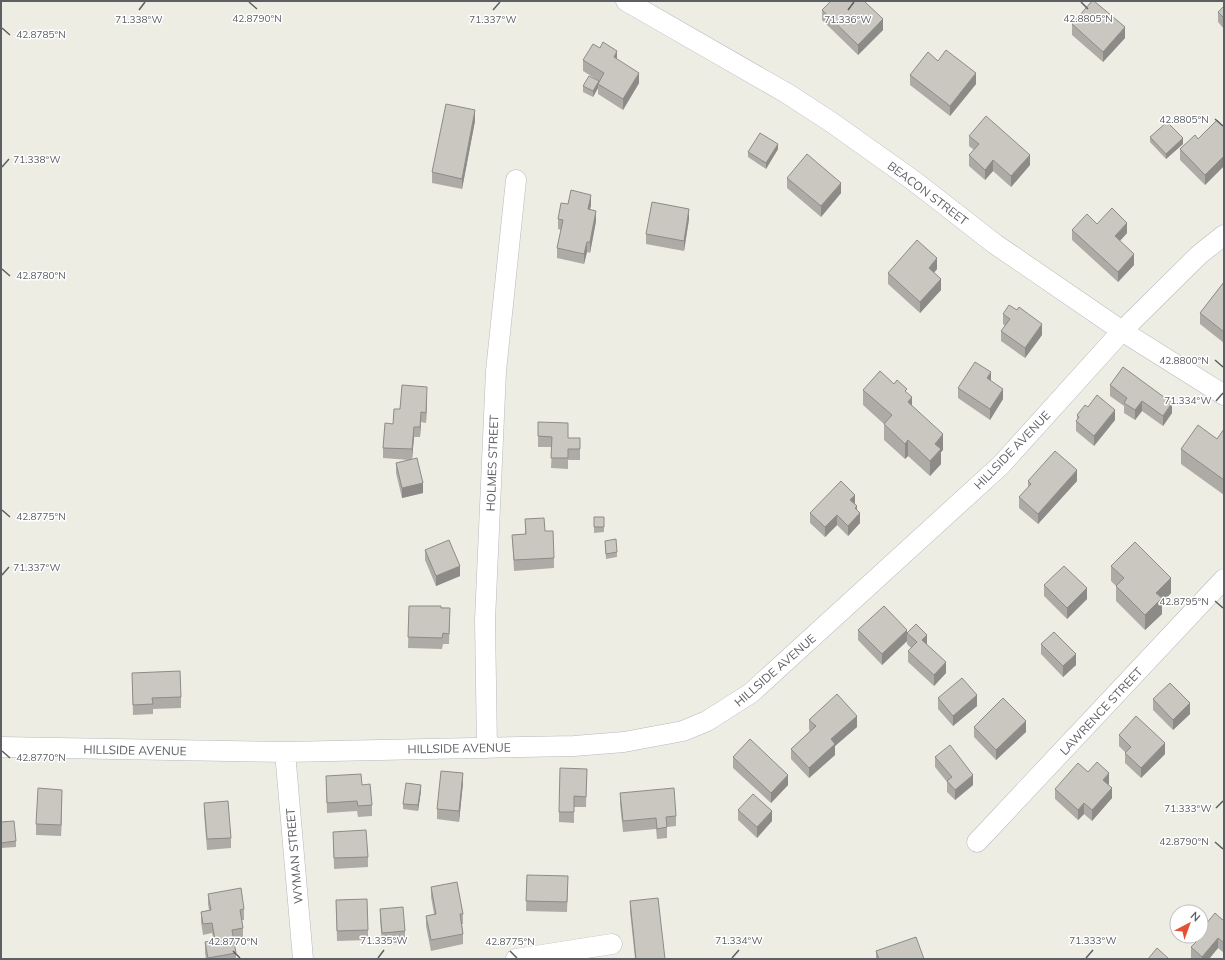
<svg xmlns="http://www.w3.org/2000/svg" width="1225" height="960" font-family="Mulish,sans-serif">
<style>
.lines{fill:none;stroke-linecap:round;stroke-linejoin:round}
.street-casing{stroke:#b6b9be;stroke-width:21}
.street{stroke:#fff;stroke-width:20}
.wall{fill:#aeaba6}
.shaded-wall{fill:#8d8b87}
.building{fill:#cac7c1;stroke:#8d8b87}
.ticks{fill:none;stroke:#5c5f64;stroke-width:1.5}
.labels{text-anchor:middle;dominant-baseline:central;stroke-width:3;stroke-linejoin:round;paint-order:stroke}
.street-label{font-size:12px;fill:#5c5f64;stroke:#fff}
.ticks-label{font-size:10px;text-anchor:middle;fill:#5c5f64;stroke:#fff;stroke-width:3;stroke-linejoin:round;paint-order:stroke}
</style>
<rect width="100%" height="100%" fill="#eeede4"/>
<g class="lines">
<defs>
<path id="street" d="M626,1L788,94L831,122L914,181L995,244L1122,331L1224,395
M1,747L285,752L574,746L624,742L683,731L707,721L751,693L1001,465L1122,331L1200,254L1224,235
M487,748L485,620L496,371L516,180
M285,752L303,959
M977,842L1224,579
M516,959L612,944"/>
</defs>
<use href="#street" class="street-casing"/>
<use href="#street" class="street"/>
</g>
<path class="wall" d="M1224,6V29L1218,22V12Z
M822,10L883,30L858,55L822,20Z
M1072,24L1125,38L1103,62L1072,35Z
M583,60H617L639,83L623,110L598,94V88L593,97L583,92V86L599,82V81L583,71Z
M938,61L976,84L950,116L910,85V75Z
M475,121L462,189L432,183V172Z
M1224,127V166L1205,185L1180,160V149L1198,139Z
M969,136L1030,165L1011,187L993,171L985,180L969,166V155L974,150L969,146Z
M1150,137L1183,144L1166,159L1150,142Z
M778,149L766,169L748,157V152Z
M787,178L841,193L821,217L787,188Z
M568,204L591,205L590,209L596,221L590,253L587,252L584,264L557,258V248L561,230L558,229V219Z
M689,219L684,251L646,244V234Z
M1097,224L1127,233L1120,241L1134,265L1118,282L1072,240V230Z
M937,269L934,273L941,290L920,313L888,284V273Z
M1224,282V343L1200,324V313Z
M1003,314L1042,335L1025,358L1001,341V331L1005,326L1003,324Z
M894,384L907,393L912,406L943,450L941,452V464L930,476L908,456L905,459L884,440V424L863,405V390Z
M1110,385L1172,413L1163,426L1142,411L1135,420L1124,413V406L1110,396Z
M958,388L1003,399L990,420L958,398Z
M427,397L426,423L421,422L420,437H414L412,459L423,493L402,498L396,473V463L409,460L383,458V448L393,424L400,409Z
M1088,407L1115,420L1094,446L1076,431V421L1077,420V415Z
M538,422L568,438H580V460H568V469L551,468L552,447H538Z
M1224,429V495L1181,464V449L1217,439Z
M1028,481H1077L1038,524L1019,508V497L1028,488Z
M855,504L857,510L860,523L848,536L837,525L825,537L810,523V513Z
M594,517H604V532L594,533Z
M525,519L545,531L554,558V568L514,571L512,535L525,534Z
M605,541L617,552V557L606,559L605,546Z
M425,550L460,576L436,586L425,560Z
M1111,566L1171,593L1162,603V614L1145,630L1116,601V586L1111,581Z
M1044,585L1087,599L1067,619L1044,596Z
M409,606L450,608L449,644H443L442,649L408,648Z
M858,630L907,641L882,665L858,640Z
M907,633L927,645L946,673L934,686L908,662V651L911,648L907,644Z
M1041,644L1076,665L1063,677L1041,654Z
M132,673L181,697V708L153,709V714L133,715Z
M938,698L977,706L953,726L938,709Z
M1153,699L1190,714L1173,730L1153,710Z
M809,720L857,727L835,746V755L809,778L791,759V749L810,731L809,730Z
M974,727L1026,732L996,760L974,737Z
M1119,735L1165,754L1141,778L1125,763V752L1119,746Z
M733,757L788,785L771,803L733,768Z
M935,757L973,785L955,800L947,792V782L935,767Z
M587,769L586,807H574V823L559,822V812Z
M1088,772L1109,784L1108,785L1112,798L1092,821L1084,814L1078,820L1055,799V789Z
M326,776L362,785L372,805V816L358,817L357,811L327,813Z
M463,783L459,822L437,819V809Z
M421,791L418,811L403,809V804Z
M620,793L676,816V826L667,827V838L657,839L656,829L623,832L620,804Z
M62,800L61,836L36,835V824Z
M204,803L231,838V848L207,850L204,813Z
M738,810L772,821L757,838L738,820Z
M1,822L16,841V847L1,848Z
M333,832L368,857V867L334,869Z
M527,875L568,886L567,912L526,911Z
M431,887L463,914V924H462L463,934V944L431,951L426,926V916L434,914L431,897Z
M208,894L244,909V920H242L243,928V938L233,940L236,953V959H206L205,953V942L214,941L212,933L203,935L201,922V912L209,910L208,904Z
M336,900L368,930V940L337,941Z
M630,901L665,959H635L630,911Z
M380,909L405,931V942L382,944L380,919Z
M1224,921V953L1218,948L1209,959H1193L1191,958V947L1196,942V936H1201Z
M876,951L924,959H876Z"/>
<path class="shaded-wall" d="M883,19V30L858,55V45Z
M1125,27V38L1103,62V52Z
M617,51V61L614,57Z
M639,73V83L623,110V99Z
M976,73V84L950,116V106Z
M599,81V84H598V88L593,97V91Z
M475,110V121L462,189V179Z
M1183,138V144L1166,159V154Z
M778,144V149L766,169V163Z
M1030,155V165L1011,187V176Z
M1224,156V166L1205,185V175Z
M993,160V171L985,180V170Z
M841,183V193L821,217V206Z
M591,195V205L588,219V209Z
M689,209V219L684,251V241Z
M596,211V221L590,253V242Z
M1127,223V233L1115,246V236Z
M587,242V252L584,264V254Z
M1134,254V265L1118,282V272Z
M937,258V269L929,278V268Z
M941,279V290L920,313V302Z
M1042,324V335L1025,358V348Z
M991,372V383L987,378Z
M427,387V397L426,423V413Z
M1003,389V399L990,420V409Z
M912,397V413L908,402Z
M1142,401V411L1135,420V410Z
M1172,403V413L1163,426V416Z
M1115,410V420L1094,446V436Z
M421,412V422L420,437V427Z
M414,427V437L412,460V449Z
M943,434V450L941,452V464L930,476V461L935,444Z
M908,440V456L905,459V444Z
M1077,470V481L1038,524V514Z
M423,483V493L402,498V488Z
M855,495V505L850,500Z
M857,506V516L860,513V523L848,536V526L855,508Z
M837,515V525L825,537V527Z
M460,566V576L436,586V576Z
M1171,578V593L1162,603V614L1145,630V615L1156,593Z
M1087,588V599L1067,619V608Z
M907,630V641L882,665V654Z
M927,635V645L922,640Z
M1076,654V665L1063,677V666Z
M946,662V673L934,686V675Z
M977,695V706L953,726V716Z
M1190,703V714L1173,730V720Z
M857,716V727L835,746V755L809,778V768L831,739Z
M1026,721V732L996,760V750Z
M1165,743V754L1141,778V768Z
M463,773V783L459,822V811Z
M1109,773V784L1103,790V780Z
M788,775V785L771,803V793Z
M973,775V785L955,800V790Z
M421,785V791L418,811V805Z
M1112,788V798L1092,821V810Z
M62,790V800L61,836V825Z
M1084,803V814L1078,820V810Z
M772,811V821L757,838V827Z
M1218,938V948L1209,959H1202V957Z"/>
<path class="building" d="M831,1H864L883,19L858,45L822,10Z
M1092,1H1094L1125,27L1103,52L1072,24Z
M1224,6V18L1218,12Z
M603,42L617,51L614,57L639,73L623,99L598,84L604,73L583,60L593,44L600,48Z
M946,50L976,73L950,106L910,75L928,52L938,61Z
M589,76L599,81L593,91L583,86Z
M446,104L475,110L462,179L432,172Z
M986,116L1030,155L1011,176L993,160L985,170L969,155L979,144L969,136Z
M1217,120L1224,127V156L1205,175L1180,149L1195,135L1198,139Z
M1167,122L1183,138L1166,154L1150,137Z
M760,133L778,144L766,163L748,152Z
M807,154L841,183L821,206L787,178Z
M571,190L591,195L588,209L596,211L590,242H587L584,254L557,248L563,220L558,219L561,203L568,204Z
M652,202L689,209L684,241L646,234Z
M1112,208L1127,223L1115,236L1134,254L1118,272L1072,230L1087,214L1097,224Z
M917,240L937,258L929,268L941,279L920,302L888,273Z
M1224,282V332L1200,313Z
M1009,305L1017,310L1019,307L1042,324L1025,348L1001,331L1010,319L1003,314Z
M975,362L991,372L987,378L1003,389L990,409L958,388Z
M1123,367L1172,403L1163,416L1142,401L1135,410L1124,403L1127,398L1110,385Z
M880,371L894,384L897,380L907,389L905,391L912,397L908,402L943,434L935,444L941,449L930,461L908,440L905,444L884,424L892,415L863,390Z
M402,385L427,387L426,413L421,412L420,427H414L412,449L383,448L385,423L393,424L394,409H400Z
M1097,395L1115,410L1094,436L1076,421L1079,417L1077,415L1085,405L1088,407Z
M538,422L568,423V438H580V449H568V458H551L552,437L538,436Z
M1198,425L1217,439L1224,429V480L1181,449Z
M1055,451L1077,470L1038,514L1019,497L1031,484L1028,481Z
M417,458L423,483L402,488L396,463Z
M841,481L855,495L850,500L857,506L855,508L860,513L848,526L837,515L825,527L810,513Z
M594,517H604V527H594Z
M544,518L545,531H553L554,558L514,560L512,535L526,534L525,519Z
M616,539L617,552L606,554L605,541Z
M449,540L460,566L436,576L425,550Z
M1135,542L1171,578L1156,593L1162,598L1145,615L1116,586L1124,578L1111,566Z
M1064,566L1087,588L1067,608L1044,585Z
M409,606H441V608H450L449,634L443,633L442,638L408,637Z
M884,606L907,630L882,654L858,630Z
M916,624L927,635L922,640L946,662L934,675L908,651L917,642L907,633Z
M1054,632L1076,654L1063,666L1041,644Z
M180,671L181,697L152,698L153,704L133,705L132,673Z
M962,678L977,695L953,716L938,698Z
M1170,683L1190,703L1173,720L1153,699Z
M837,694L857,716L831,739L835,744L809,768L791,749L816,726L809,720Z
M1003,698L1026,721L996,750L974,727Z
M1136,716L1165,743L1141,768L1125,753L1131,747L1119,735Z
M750,739L788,775L771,793L733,757Z
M950,745L973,775L955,790L947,781L952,777L935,757Z
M1097,762L1109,773L1103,780L1112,788L1092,810L1084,803L1078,810L1055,789L1078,763L1088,772Z
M560,768L587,769L586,797L574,796V812H559Z
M441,771L463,773L459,811L437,809Z
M361,774L362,785L370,784L372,805L358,806L357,801L327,803L326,776Z
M406,783L421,785L418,805L403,804Z
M38,788L62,790L61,825L36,824Z
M674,788L676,816L666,817L667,827L657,829L656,818L623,821L620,793Z
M753,794L772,811L757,827L738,810Z
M228,801L231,838L207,839L204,803Z
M14,821L16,841L1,843V822Z
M366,830L368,857L334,858L333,832Z
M527,875L568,876L567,902L526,901Z
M457,882L463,914H460L463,934L431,940L426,916L436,914L431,887Z
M241,888L244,909L240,910L243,928L232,930L236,953L208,958L205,942L215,940L212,923L203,924L201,912L211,910L208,894Z
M658,898L665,959H636L630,901Z
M367,899L368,930L337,931L336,900Z
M403,907L405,931L382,933L380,909Z
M1215,913L1224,921V943L1218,938L1202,957L1191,947L1200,938L1198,936H1201V930Z
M916,937L924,959H879L876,951Z
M1157,948L1169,959H1148Z"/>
<path class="ticks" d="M249,2L257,9M1081,2L1088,9M139,10L145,2M493,10L500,2M848,10L854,2M2,28L10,35M1215,119L1223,126M2,167L9,159M2,269L10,276M1215,360L1223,367M1216,401L1223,393M2,510L10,517M2,575L9,567M1215,601L1223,608M2,751L10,758M1216,808L1223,801M1215,842L1223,849M233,951L240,958M510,951L517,958M378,958L384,950M732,958L739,950M1086,958L1093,950"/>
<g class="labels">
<g class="street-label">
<text transform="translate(928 193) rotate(37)">BEACON STREET</text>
<text transform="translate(1012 450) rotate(-46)">HILLSIDE AVENUE</text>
<text transform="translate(492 463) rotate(-88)">HOLMES STREET</text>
<text transform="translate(775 670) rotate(-41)">HILLSIDE AVENUE</text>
<text transform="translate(1101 711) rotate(-47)">LAWRENCE STREET</text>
<text transform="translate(459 748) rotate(-1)">HILLSIDE AVENUE</text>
<text transform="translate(135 750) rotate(1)">HILLSIDE AVENUE</text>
<text transform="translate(294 856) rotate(-95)">WYMAN STREET</text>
</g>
</g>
<g class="ticks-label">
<text x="257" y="22">42.8790°N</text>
<text x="1088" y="22">42.8805°N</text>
<text x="139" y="23">71.338°W</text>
<text x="493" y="23">71.337°W</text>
<text x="848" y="23">71.336°W</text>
<text x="41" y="38">42.8785°N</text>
<text x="1184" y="123">42.8805°N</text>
<text x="37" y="163">71.338°W</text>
<text x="41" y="279">42.8780°N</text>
<text x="1184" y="364">42.8800°N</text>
<text x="1188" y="404">71.334°W</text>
<text x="41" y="520">42.8775°N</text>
<text x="37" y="571">71.337°W</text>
<text x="1184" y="605">42.8795°N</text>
<text x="41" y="761">42.8770°N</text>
<text x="1188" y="812">71.333°W</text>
<text x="1184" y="845">42.8790°N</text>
<text x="384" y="944">71.335°W</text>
<text x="739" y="944">71.334°W</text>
<text x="1093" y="944">71.333°W</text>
<text x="233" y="945">42.8770°N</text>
<text x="510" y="945">42.8775°N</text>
</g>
<rect width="1225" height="960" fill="none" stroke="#5c5f64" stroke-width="4"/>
<g transform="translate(1189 924) rotate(41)"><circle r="19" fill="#ffffff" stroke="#bebfc1"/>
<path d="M0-3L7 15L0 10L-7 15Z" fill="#e35235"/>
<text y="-6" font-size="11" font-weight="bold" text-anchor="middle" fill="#5c5f64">N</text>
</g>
</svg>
